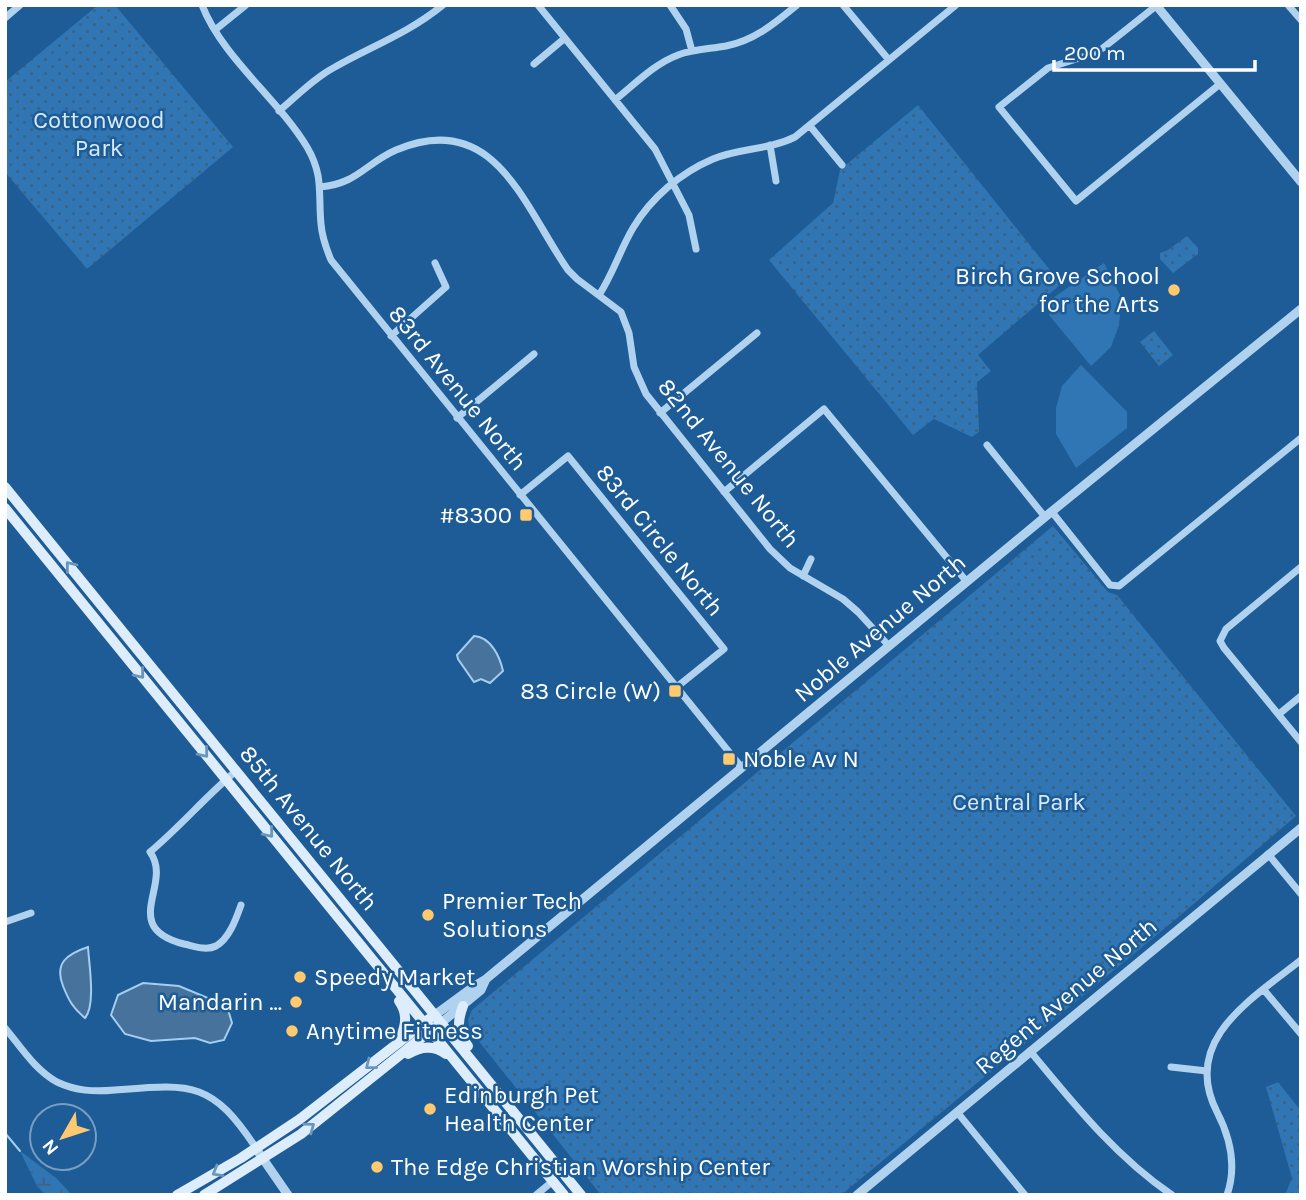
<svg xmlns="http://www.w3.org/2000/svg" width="1306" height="1200" font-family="Karla,sans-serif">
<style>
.green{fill:#3176b4}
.wetland{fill:url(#wetland-marsh)}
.park{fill:url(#park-dots)}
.water{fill:#46729b;stroke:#a4cef1;stroke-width:2}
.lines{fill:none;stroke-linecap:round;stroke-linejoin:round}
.stream{stroke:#a4cef1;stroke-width:2}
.minor{stroke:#b0d2ef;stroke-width:7}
.tertiary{stroke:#b0d2ef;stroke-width:9}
.secondary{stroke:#deedfb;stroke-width:10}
.oneway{stroke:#6a96be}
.poi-dot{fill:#ffc96f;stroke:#1d5c96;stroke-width:2.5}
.labels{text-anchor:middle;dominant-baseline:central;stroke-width:5;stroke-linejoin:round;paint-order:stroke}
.park-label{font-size:24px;fill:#d7eafb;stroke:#1d5c96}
.poi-label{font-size:24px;fill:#fff;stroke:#1d5c96;text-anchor:start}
.street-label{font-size:24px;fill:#fff;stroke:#1d5c96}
</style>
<defs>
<pattern id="wetland-marsh" width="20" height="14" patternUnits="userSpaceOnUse" patternTransform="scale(1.75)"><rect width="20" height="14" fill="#3176b4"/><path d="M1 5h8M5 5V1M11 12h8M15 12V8" fill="none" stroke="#3e6180"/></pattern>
<pattern id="park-dots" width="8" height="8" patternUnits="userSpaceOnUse" patternTransform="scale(1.75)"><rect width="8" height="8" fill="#3176b4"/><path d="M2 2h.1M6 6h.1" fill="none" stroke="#3e6180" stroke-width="1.8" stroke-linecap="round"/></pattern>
</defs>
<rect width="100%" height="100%" fill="#1d5c96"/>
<path class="green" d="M1104,263L1122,299L1119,325L1111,347L1091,366L1049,315L1050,300Z
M1081,365L1127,412V428L1076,468L1056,434V408L1062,386Z"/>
<path class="wetland" d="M20,1151L56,1178L72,1195H46L37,1186Z"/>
<path class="park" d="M98,5H115L233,147L87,269L5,172V82Z
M918,105L1061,284L978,355L991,371L977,382L979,432L972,437L934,419L913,435L769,260L833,203L840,170Z
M1187,236L1198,248V254L1173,273L1160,259V253L1168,250Z
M1154,331L1173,355L1159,366L1140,342Z
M1053,526L1108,592L1117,595L1296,816L1176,919L841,1195H601L470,1030L468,1020L472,1010Z
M1278,1082L1301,1111V1195H1285L1292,1178L1266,1087Z"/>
<path class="water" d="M474,636C491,637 500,657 503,671L490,683L481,679L474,682L458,659L457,655Z
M88,947C89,964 96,1005 85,1018C73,1008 69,1001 63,986C54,963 67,954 88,947Z
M143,983L179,986L227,1006L232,1023L224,1040L210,1043L195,1038L151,1041L125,1034L111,1015L118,995Z"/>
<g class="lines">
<path class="stream" d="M5,1133L20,1151"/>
<path class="minor" d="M202,5C222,57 278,99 307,147C324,176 318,194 321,224C322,237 326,248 331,260L742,768
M538,5L655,149L689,215L696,249
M670,5L686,29L692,51
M843,5L889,60
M1288,5L1301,20
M1156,6L1103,48L1092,54L1048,68L999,107L1076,201L1220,84
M5,18L20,5
M215,30L246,5
M534,64L565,38
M615,100C635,84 654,64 678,55C693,49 710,49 726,46C754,41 775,23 797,5
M279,111C297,96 314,78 335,67C374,45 407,34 443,5
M810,126L842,165
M770,145L776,181
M320,187C357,184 366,163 396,150C495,108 524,207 568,270L577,279L621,312L629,333L634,367L646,394L770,549L790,568L843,599L858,612L889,646
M599,295C613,274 620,250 633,228C651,198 680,173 713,159C739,148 769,150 795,137L956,5
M391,336L446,287L435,263
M660,413L757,333
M457,418L534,354
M987,445L1045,517
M724,492L824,409L967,582
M520,495L568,456L724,649L678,686
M1052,512L1110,585L1119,586L1301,438
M1301,567L1226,629L1220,641L1224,648L1301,742
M803,576L811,559
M1279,714L1301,696
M236,771C206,796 181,826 150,852C174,884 118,927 184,944C194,946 206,951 216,946C229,939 236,919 241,905
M1268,854L1301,894
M5,922L31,913
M1264,990L1301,1034
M5,1028C21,1047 35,1070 57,1082C76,1091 94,1092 115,1090C191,1084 211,1080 256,1148
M1030,1051C1073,1103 1115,1156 1172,1195
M1171,1067L1207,1071
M957,1112L1025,1195
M536,1195L553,1181
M1227,1195C1237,1166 1231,1139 1217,1112C1180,1040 1253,998 1301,960"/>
<path class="tertiary" d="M1156,5L1301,182
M435,1015L476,985L486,979L1045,517L1301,309
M441,1023L481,990L486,979
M259,1153L288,1195
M857,1195L1301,828"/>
<path class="secondary" d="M5,487L581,1195
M5,508L564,1195
M399,1001C408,1014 406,1025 400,1039
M463,1006C457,1022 457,1032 468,1046
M408,1054C421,1046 434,1045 446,1054
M177,1195L241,1158L300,1119L429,1019
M204,1195L301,1134L435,1027"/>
</g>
<defs><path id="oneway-chevron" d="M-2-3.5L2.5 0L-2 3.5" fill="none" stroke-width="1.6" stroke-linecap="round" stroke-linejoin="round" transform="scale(1.75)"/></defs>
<g class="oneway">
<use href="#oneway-chevron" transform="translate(70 566) rotate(-129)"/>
<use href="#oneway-chevron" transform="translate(140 674) rotate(51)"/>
<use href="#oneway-chevron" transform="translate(204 753) rotate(51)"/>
<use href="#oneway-chevron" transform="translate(269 833) rotate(51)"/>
<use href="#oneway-chevron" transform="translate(370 1065) rotate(142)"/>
<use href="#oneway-chevron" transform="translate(310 1127) rotate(-36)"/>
<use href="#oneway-chevron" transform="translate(217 1172) rotate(150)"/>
</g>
<g class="poi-dot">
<circle cx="1174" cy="290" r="7"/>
<rect x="519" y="508" width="14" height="14" rx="3.5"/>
<rect x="668" y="684" width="14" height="14" rx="3.5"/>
<rect x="722" y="752" width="14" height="14" rx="3.5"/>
<circle cx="428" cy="915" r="7"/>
<circle cx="300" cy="977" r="7"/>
<circle cx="296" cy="1002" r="7"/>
<circle cx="292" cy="1031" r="7"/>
<circle cx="430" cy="1109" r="7"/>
<circle cx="377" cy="1167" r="7"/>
</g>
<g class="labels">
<g class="park-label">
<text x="99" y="120">Cottonwood<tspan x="99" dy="28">Park</tspan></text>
<text x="1019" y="802">Central Park</text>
</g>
<g class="poi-label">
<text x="1160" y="276" text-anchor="end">Birch Grove School<tspan x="1160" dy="28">for the Arts</tspan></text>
<text x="512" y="515" text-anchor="end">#8300</text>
<text x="661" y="691" text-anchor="end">83 Circle (W)</text>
<text x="743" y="759">Noble Av N</text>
<text x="442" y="901">Premier Tech<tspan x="442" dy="28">Solutions</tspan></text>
<text x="314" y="977">Speedy Market</text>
<text x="282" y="1002" text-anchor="end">Mandarin ...</text>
<text x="306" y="1031">Anytime Fitness</text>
<text x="444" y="1095">Edinburgh Pet<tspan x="444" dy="28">Health Center</tspan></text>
<text x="391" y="1167">The Edge Christian Worship Center</text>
</g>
<g class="street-label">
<text transform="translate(458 388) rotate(51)">83rd Avenue North</text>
<text transform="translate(729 463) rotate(51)">82nd Avenue North</text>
<text transform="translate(660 540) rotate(51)">83rd Circle North</text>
<text transform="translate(880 628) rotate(-40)">Noble Avenue North</text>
<text transform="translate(309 828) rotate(51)">85th Avenue North</text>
<text transform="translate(1066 996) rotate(-40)">Regent Avenue North</text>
</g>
</g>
<rect width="1306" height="1200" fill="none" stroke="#ffffff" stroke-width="14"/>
<g transform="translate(63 1137) rotate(231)"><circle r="33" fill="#1d5c96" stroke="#779dc0" stroke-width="2"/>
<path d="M0-5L12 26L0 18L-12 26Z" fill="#ffc96f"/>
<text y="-10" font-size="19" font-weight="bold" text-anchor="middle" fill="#ffffff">N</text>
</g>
<path d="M1054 60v10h201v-10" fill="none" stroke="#ffffff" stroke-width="3.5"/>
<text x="1064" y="60" font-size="21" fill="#ffffff" stroke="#1d5c96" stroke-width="5" paint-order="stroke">200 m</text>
</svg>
